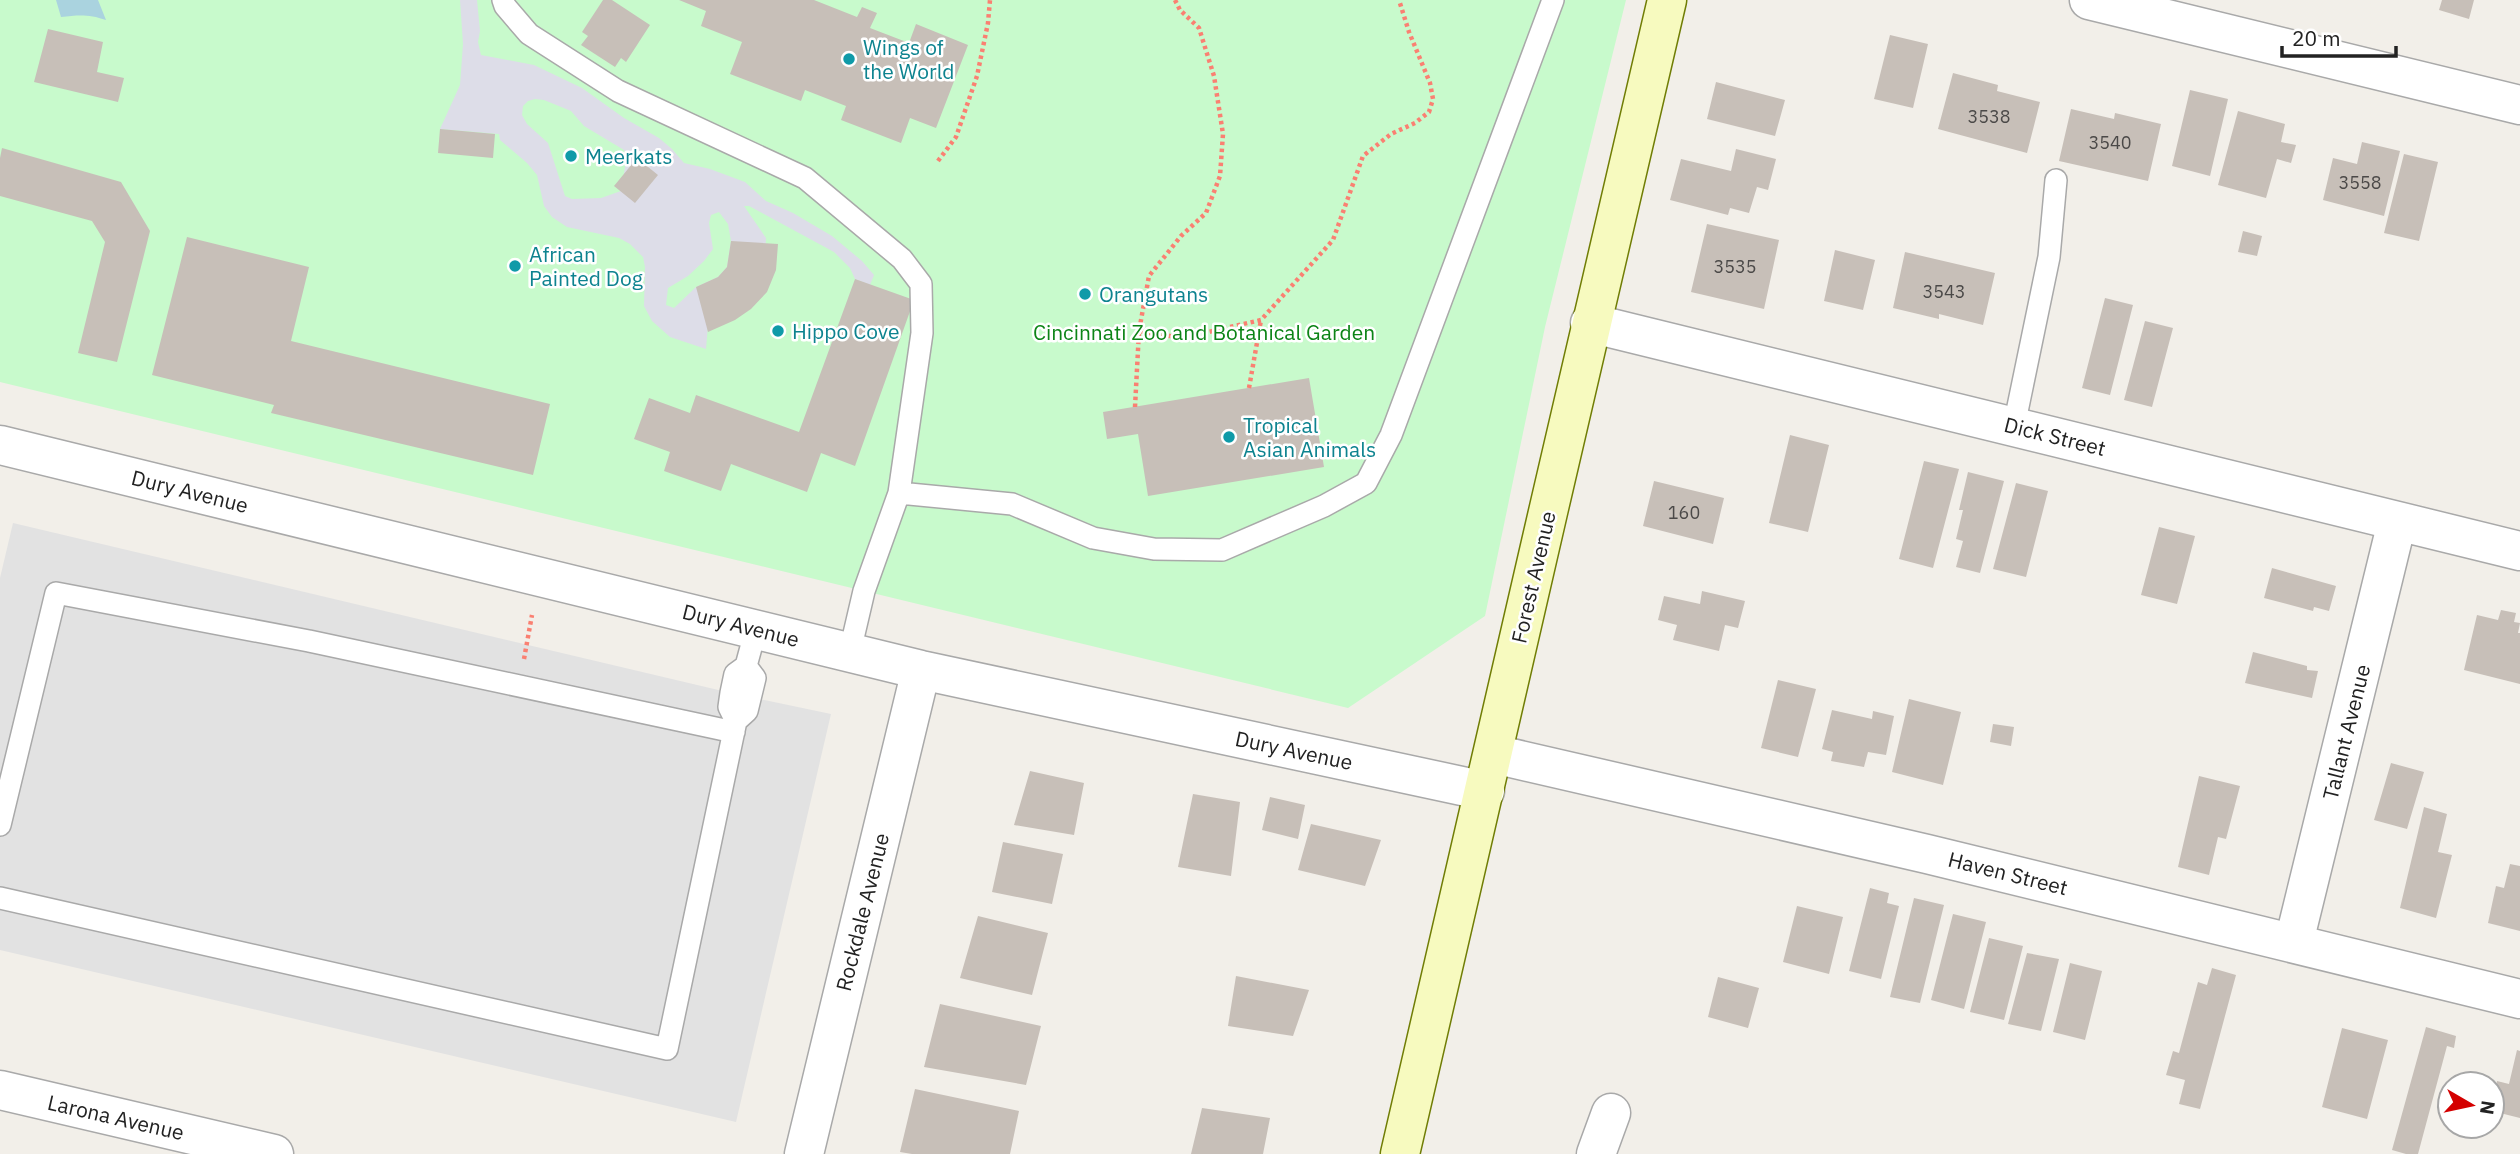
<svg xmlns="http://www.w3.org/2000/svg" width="2520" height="1154" font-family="'IBM Plex Sans',sans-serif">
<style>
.park{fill:#c8facc}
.parking{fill:#e2e2e2}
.plaza{fill:#dddde8;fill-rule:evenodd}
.water{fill:#aad3df}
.building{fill:#c7bfb8}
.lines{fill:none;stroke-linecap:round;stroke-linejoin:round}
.lane-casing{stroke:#a9a9a9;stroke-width:24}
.street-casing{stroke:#a9a9a9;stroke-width:41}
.secondary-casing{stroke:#707d05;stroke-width:41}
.path{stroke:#fa8072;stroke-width:4.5;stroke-dasharray:3.5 3.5;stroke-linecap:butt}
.lane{stroke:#fff;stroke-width:21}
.street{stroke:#fff;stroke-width:38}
.secondary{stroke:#f7fabf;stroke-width:38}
.culture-dot{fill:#0f9aa8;stroke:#fff;stroke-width:2.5}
.labels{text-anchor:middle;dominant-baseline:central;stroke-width:5;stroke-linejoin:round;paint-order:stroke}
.number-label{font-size:18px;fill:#4b4948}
.culture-label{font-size:21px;fill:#0d838f;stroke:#fff;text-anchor:start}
.park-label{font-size:21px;fill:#0c8416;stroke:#fff}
.street-label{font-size:21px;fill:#222;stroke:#fff}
</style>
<rect width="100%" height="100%" fill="#f2efe9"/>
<path class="park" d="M0,0H1626L1545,327L1485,616L1348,708L0,382Z"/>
<path class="parking" d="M13,523L731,693L831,714L736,1122L0,950V578Z"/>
<path class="plaza" d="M460,0H477L480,31L478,42L481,55L534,65L582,88L624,118L659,138L672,149L684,163L710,169L745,182L766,201L793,213L832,236L862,261L874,275L870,285L855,279L850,268L834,252L749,206H744L766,238L765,257L708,325L706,349L670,337L652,321L644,306L645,267L643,257L630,244L619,238L567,227L552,217L544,206L537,175L527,163L500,140L499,134L440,129L460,85L463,44ZM535,99L544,100L571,111L584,126L624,150L626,161L621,191L601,198L572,199L565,196L548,143L527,124L522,115L523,106L528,101ZM719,212L728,224L731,241L727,267L718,277L696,287L674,308L666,305L668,288L688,276L704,261L713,249L709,223L711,215Z"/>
<path class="water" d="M56,0H98L106,20C89,14 78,15 61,17Z"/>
<path class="building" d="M603,0H612L650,25L626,62L621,58L615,67L581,45L588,36L582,32Z
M679,0H814L857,17L862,7L877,13L870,28L909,43L916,24L968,45L936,128L910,118L901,143L841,120L846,106L805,90L801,101L730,74L742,42L701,26L706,11Z
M2442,0H2474L2469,19L2439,10Z
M48,29L103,42L97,72L124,78L118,102L34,82Z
M1890,35L1928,44L1913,108L1874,99Z
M1953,73L1998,85L1997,91L2040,102L2027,153L1938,129Z
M1716,82L1785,100L1775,136L1707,119Z
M2190,90L2228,99L2210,176L2172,166Z
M2071,109L2114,119L2115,113L2161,124L2148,181L2059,161Z
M2238,111L2285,124L2281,142L2296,145L2291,163L2277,159L2266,198L2218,185Z
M440,129L495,134L493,158L438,153Z
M2362,142L2400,151L2384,216L2323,200L2333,158L2357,164Z
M2,148L121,182L150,231L117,362L78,353L105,242L92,221L0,196V158Z
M1736,149L1776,159L1768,190L1757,187L1749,213L1730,208L1728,215L1670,200L1681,159L1731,171Z
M2404,154L2438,162L2419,241L2384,233Z
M637,158L658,175L635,203L614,186Z
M1707,224L1779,240L1764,309L1691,292Z
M2243,231L2262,236L2257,256L2238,252Z
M187,237L309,267L291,341L550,404L533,475L271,413L274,405L152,375Z
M731,241L778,244L776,270L767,292L751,309L735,320L708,332L696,287L718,277L727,267Z
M1835,250L1875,260L1863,310L1824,301Z
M1905,252L1995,273L1983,325L1939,314V319L1893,308Z
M855,279L914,300L855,466L821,453L807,492L731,464L721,491L664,471L670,452L634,439L649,398L690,413L696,395L799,432Z
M2105,298L2133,305L2110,395L2082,388Z
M2145,321L2173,328L2152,407L2124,400Z
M1309,378L1324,467L1148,496L1138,434L1107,439L1103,412Z
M1790,435L1829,445L1808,532L1769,523Z
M1924,461L1959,469L1933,568L1899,559Z
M1968,472L2004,481L1980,573L1956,567L1963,541L1956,539L1963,510H1959Z
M1654,481L1724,498L1713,544L1643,526Z
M2016,483L2048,491L2026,577L1993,569Z
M2159,527L2195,536L2177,604L2141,595Z
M2272,568L2336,586L2329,611L2314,607L2313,611L2264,598Z
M1702,591L1745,601L1738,628L1725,625L1719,651L1673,640L1677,625L1658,620L1664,596L1700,604Z
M2501,610L2516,613L2514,622L2520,623L2518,633H2520V684L2464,670L2477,615L2498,620Z
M2253,652L2307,666V670L2318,671L2312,698L2245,683Z
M1778,680L1816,689L1798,757L1761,748Z
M1909,699L1961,712L1943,785L1892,772Z
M1832,710L1872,719L1873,711L1894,716L1886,755L1868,752L1864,767L1831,761L1833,752L1822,749Z
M1993,724L2014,727L2011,746L1990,742Z
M2391,763L2424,772L2407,829L2374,820Z
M1030,771L1084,783L1074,835L1014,825Z
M2199,776L2240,786L2226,839L2218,837L2209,875L2178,867Z
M1193,794L1240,802L1231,876L1178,867Z
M1270,797L1305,805L1298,839L1262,830Z
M2424,807L2447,814L2438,852L2452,855L2436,918L2400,908Z
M1311,824L1381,840L1365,886L1298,870Z
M1003,842L1063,854L1052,904L992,892Z
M2510,864L2520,866V931L2488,923L2496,886L2504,888Z
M1870,888L1889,893L1887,903L1899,906L1881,979L1849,971Z
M1914,898L1944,905L1920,1003L1890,997Z
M1797,906L1843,917L1829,974L1783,962Z
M1953,914L1986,922L1964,1009L1931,1000Z
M978,916L1048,933L1032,995L960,978Z
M1989,938L2023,946L2004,1020L1970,1012Z
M2027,953L2059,959L2041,1031L2008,1024Z
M2070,963L2102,971L2085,1040L2053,1032Z
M2212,968L2236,975L2200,1109L2179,1104L2185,1080L2166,1075L2173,1051L2179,1053L2198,982L2207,985Z
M1236,976L1309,990L1293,1036L1228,1026Z
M1718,977L1759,988L1748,1028L1708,1017Z
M940,1004L1041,1026L1026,1085L924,1067Z
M2426,1027L2456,1036L2454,1048L2447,1046L2418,1154H2406L2392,1150Z
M2342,1028L2388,1040L2367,1119L2322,1107Z
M2517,1050L2520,1051V1118L2492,1111L2497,1081L2509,1084Z
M915,1089L1019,1111L1010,1154H912L900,1152Z
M1202,1108L1270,1118L1263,1154H1191Z"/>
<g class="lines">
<defs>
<path id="lane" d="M503,0L505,6L529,34L618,91L805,178L902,259L921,284L922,333L899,493L864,591L850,651
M2014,426L2049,257L2056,180
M899,493L1012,504L1093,538L1154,549L1222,550L1324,506L1366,483L1391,435L1553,0
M736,721L729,707L731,693L735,674L746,666L756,629
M0,825L56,593L309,641L734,732
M0,898L667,1049L736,721L747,711L755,678L746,666"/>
<path id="street" d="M2089,0L2520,105
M1590,323L2520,551
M0,445L921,670L1485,791
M1494,754L1927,854L2520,999
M2294,942L2397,522
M0,1090L274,1154
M804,1154L921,670
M1596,1154L1611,1113"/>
<path id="secondary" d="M1400,1154C1490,770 1576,384 1667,0"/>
</defs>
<use href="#lane" class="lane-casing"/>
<use href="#street" class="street-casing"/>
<use href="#secondary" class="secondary-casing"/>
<path class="path" d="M1175,0L1180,10L1199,28L1214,76L1223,134L1220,176L1206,213L1181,236L1149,276L1139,331L1182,338L1261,320L1333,240L1363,156L1391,134L1415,123L1429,112L1433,99L1430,83L1409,32L1399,0
M938,161L956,137L977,76L988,23L990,0
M1249,388L1261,320
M1135,407L1139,331
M524,659L532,615"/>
<use href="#lane" class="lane"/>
<use href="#street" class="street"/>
<use href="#secondary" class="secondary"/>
</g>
<g class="culture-dot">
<circle cx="849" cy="59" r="7"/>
<circle cx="571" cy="156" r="7"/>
<circle cx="515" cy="266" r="7"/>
<circle cx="1085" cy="294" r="7"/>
<circle cx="778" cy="331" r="7"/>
<circle cx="1229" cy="437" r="7"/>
</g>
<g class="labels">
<g class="number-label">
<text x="1989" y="116">3538</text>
<text x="2110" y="142">3540</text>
<text x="2360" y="182">3558</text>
<text x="1735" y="266">3535</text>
<text x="1944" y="291">3543</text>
<text x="1684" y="512">160</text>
</g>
<g class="culture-label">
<text x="863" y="47">Wings of<tspan x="863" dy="24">the World</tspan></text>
<text x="585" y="156">Meerkats</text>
<text x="529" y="254">African<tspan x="529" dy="24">Painted Dog</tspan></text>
<text x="1099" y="294">Orangutans</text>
<text x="792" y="331">Hippo Cove</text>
<text x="1243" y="425">Tropical<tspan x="1243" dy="24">Asian Animals</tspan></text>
</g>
<g class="park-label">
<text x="1204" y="332">Cincinnati Zoo and Botanical Garden</text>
</g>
<g class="street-label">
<text transform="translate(2055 436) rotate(14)">Dick Street</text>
<text transform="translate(190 491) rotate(14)">Dury Avenue</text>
<text transform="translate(1533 577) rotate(-77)">Forest Avenue</text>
<text transform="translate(741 625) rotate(14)">Dury Avenue</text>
<text transform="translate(2346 732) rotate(-76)">Tallant Avenue</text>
<text transform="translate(1294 750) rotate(12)">Dury Avenue</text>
<text transform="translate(2008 873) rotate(14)">Haven Street</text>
<text transform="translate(862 912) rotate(-76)">Rockdale Avenue</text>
<text transform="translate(116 1117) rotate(13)">Larona Avenue</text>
</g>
</g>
<g transform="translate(2471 1105) rotate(99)"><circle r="33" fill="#ffffff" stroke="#a7a7a7" stroke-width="2"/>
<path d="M0-5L12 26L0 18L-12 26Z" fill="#d40000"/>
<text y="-10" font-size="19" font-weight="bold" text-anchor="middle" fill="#222222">N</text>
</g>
<path d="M2282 46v10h114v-10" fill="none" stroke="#222222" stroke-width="3.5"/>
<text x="2292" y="46" font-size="21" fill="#222222" stroke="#ffffff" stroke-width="5" paint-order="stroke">20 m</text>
</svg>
